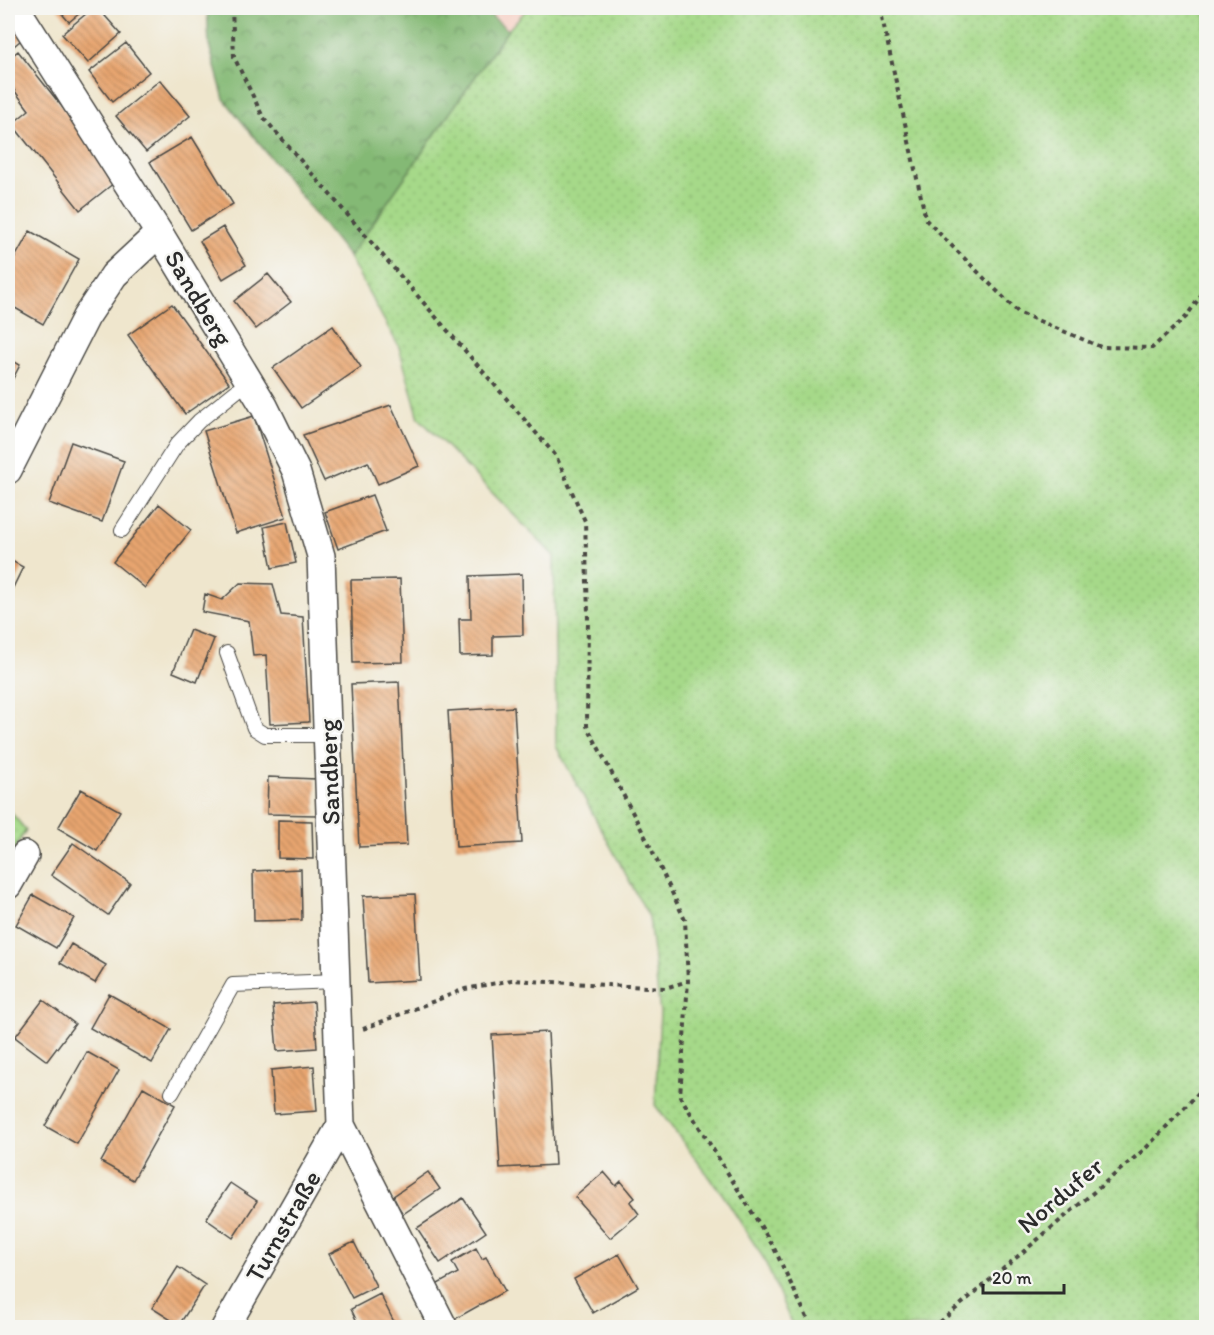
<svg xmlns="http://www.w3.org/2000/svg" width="1214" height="1335" font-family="Itim,sans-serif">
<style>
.built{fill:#f7d1c6}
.grass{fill:url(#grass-dots);stroke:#68825a;stroke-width:1.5}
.forest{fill:url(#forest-crowns);stroke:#587250;stroke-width:1.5}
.building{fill:url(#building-back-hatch)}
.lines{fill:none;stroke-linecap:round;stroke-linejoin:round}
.lane-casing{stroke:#484743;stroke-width:16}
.street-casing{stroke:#484743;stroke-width:30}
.path{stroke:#484743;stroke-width:4;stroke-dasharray:4.5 4.5;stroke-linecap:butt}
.lane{stroke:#fff;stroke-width:14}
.street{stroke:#fff;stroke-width:27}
.labels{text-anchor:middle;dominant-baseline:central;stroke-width:5;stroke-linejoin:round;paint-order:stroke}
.street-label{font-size:26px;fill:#2b2b2b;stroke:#f6f6f2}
</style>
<defs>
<pattern id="grass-dots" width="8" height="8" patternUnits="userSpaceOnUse" patternTransform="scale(1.5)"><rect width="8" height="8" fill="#a6d989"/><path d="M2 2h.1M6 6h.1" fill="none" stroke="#8fba76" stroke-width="1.8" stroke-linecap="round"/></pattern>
<pattern id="forest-crowns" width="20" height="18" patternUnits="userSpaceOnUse" patternTransform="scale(1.5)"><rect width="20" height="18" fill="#84b975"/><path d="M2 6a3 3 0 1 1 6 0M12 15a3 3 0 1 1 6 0" fill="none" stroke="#6c9760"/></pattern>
<pattern id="building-back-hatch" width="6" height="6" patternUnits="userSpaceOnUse" patternTransform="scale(1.5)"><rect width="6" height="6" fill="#e8a56f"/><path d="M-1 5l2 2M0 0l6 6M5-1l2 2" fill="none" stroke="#bc875b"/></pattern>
</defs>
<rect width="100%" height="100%" fill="#f6f6f2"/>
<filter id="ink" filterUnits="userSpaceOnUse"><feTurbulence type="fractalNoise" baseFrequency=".0167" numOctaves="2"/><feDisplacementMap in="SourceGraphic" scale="12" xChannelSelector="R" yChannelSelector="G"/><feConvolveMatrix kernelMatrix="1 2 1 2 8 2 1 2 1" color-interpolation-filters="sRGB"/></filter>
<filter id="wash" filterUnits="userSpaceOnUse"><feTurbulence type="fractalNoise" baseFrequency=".008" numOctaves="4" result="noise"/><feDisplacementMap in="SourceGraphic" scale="24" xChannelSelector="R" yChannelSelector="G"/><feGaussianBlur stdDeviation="1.35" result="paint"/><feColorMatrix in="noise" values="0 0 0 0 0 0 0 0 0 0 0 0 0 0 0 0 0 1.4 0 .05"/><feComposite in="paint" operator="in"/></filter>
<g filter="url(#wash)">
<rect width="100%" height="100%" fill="#efe6cd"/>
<path class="built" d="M482,8H528L508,30Z"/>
<path class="grass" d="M528,8H1206V1327H793L764,1259L723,1195L655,1105L660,1013L649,917L556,746L554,556L419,418L399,347L349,257L508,30Z
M8,809L26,830L8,859Z"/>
<path class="forest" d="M207,8H482L508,30L349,257L224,99L209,45Z"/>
<g id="blocks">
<path class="building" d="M57,8H86L69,22Z
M93,8H98L121,34L88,63L62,34Z
M8,13L26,36L9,50L8,47Z
M126,43L149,72L112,102L89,72Z
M18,51L119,179L80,210L12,124L29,110L8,82V59Z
M160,80L190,116L146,152L116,116Z
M192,137L233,204L191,230L150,162Z
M223,227L246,265L223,279L200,241Z
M30,231L79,259L43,324L8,304V270Z
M268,274L291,302L256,329L234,301Z
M172,304L229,383L185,414L128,335Z
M333,326L361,367L301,408L273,368Z
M8,358L20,365L8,388Z
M391,405L419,466L378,484L368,462L324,481L303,435Z
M254,416L286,517L236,533L204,431Z
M71,442L124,461L102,522L49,503Z
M372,495L386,531L338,549L325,512Z
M159,504L191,530L145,588L113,562Z
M287,522L296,563L272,568L264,527Z
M8,559L23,567L8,598Z
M522,574L523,635L493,636V655L460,656L459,619H471L470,576Z
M400,579L403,662L353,663L351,580Z
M240,583L273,584L281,615L303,617L309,722L270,724L266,655L253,656L249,621L202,612L205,594L222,600Z
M190,630L214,639L197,682L173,672Z
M399,682L407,845L359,847L351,684Z
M514,707L522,843L456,847L448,711Z
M268,777L316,779V815L267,814Z
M81,789L120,811L97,851L58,828Z
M278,820L312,821L313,859L278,858Z
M73,843L130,883L108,915L51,875Z
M301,869L302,920L254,921L253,871Z
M415,894L420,980L368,983L363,896Z
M33,895L74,918L56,948L16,925Z
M71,944L106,965L95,983L60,963Z
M109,994L171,1029L152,1063L90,1028Z
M43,1000L75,1024L47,1061L15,1037Z
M314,1002L317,1048L277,1051L273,1005Z
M548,1032L555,1165L500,1168L492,1035Z
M87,1052L119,1070L77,1144L45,1126Z
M314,1066L317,1111L274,1114L271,1070Z
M143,1087L175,1105L133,1180L101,1162Z
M428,1172L440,1189L403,1214L392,1197Z
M604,1172L616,1186L621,1181L635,1198L630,1202L639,1214L610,1238L575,1197Z
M230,1183L257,1201L233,1238L206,1219Z
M463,1198L486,1232L440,1263L417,1228Z
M354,1242L376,1286L352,1298L329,1254Z
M476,1248L482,1259L486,1257L505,1291L455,1319L436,1285L458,1273L452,1262Z
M619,1254L638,1287L593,1313L574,1279Z
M178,1267L205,1285L179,1325L152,1308Z
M380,1294L397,1328H360L351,1309Z"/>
</g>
</g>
<g filter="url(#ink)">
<use href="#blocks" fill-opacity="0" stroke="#484743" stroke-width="1.5"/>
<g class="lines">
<defs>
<path id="lane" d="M122,530L177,444L199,421L249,381
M227,653L254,728L265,735H327
M172,1093L233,985L336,981"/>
<path id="street" d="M16,8L159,233L264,406L296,471L321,556L341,1125L444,1328
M8,470L86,317L114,275L159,233
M8,885L25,855
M225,1328L341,1125"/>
</defs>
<use href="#lane" class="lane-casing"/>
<use href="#street" class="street-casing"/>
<path class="path" d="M232,8L234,57L263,117L556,456L585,521L588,613L587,726L648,842L685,920L688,981L680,1096L773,1246L812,1328
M880,8L926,220L1018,312L1101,347L1152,348L1186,317L1206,288
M363,1029L465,989L512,980L665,988L688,981
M933,1328L1146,1148L1206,1085"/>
<use href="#lane" class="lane"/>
<use href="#street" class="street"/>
</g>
</g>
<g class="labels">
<g class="street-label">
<text transform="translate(199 298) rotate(59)">Sandberg</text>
<text transform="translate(329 772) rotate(-92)">Sandberg</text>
<text transform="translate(1060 1195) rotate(-40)">Nordufer</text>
<text transform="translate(283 1226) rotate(-60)">Turnstraße</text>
</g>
</g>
<rect width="1214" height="1335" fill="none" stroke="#f6f6f2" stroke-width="30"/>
<path d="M983 1284v9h81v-9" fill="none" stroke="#2b2b2b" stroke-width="3"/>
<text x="992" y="1284" font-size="18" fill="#2b2b2b" stroke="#f6f6f2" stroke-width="4.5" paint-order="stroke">20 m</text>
</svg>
